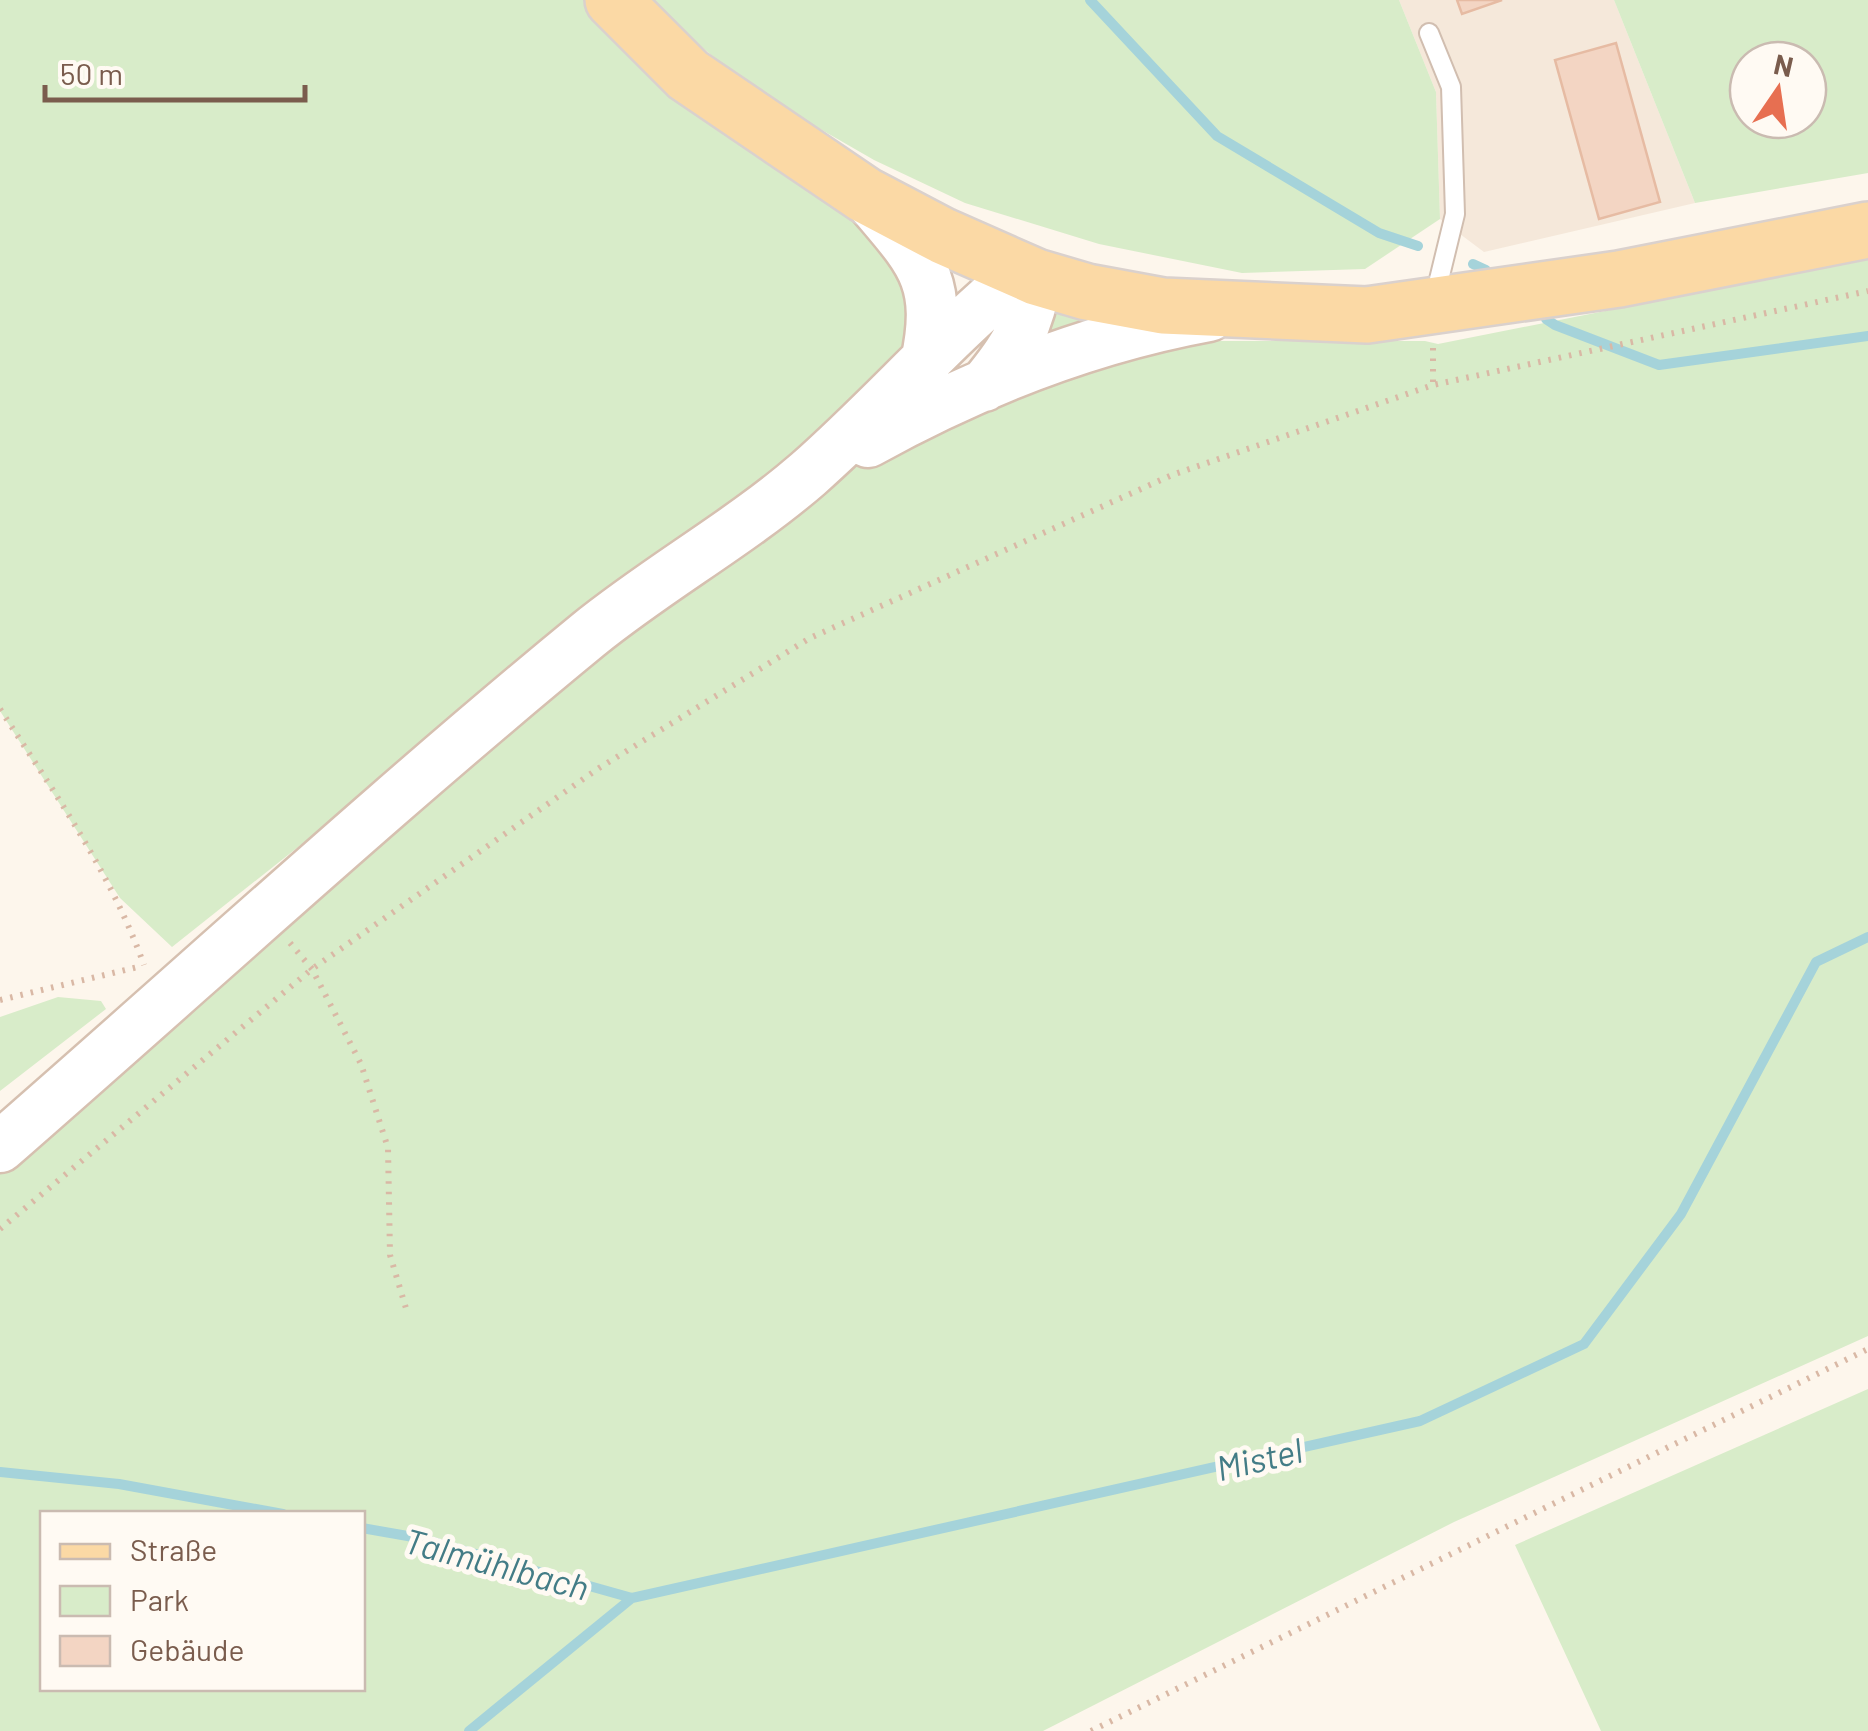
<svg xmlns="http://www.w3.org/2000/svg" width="1868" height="1731" font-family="Barlow,sans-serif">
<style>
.residential{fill:#f5e8da}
.green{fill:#d8ecc9;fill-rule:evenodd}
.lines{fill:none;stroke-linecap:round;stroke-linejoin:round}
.stream{stroke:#a5d3da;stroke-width:10}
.building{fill:#f3d5c3;stroke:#e6bba3;stroke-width:2.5}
.lane-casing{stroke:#d1beb0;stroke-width:22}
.secondary-casing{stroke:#d6c0b0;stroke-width:55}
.primary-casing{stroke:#dad1cd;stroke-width:60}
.path{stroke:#d9b8a5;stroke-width:6;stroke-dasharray:2.5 8;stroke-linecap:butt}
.lane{stroke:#fff;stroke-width:18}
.secondary{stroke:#fff;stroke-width:50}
.primary{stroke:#fbd9a5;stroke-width:55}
.labels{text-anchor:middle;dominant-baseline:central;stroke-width:10;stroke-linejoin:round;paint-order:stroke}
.water-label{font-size:35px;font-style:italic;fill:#437c86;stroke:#fffaf3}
</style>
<rect width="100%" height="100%" fill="#fdf6ec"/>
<path class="residential" d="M1399,0H1614L1695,203L1484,252L1440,219L1436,92Z"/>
<path class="green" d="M0,0H594L880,230L914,276L909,351L883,383L172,947L120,898L0,711Z
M646,0H1399L1436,92L1440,219L1365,269L1242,273L1099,244L965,203L874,160L754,91Z
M1614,0H1868V173L1695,203ZM1748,60H1808V120H1748Z
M1868,259V1336L1454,1522L1043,1731H0V1167L412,808L829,479L939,417L1032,376L1208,341H1425L1438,344ZM42,1514H362V1688H42Z
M1044,296L1120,318L1031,353Z
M58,997L101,1001L106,1009L0,1091V1017Z
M1868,1389V1731H1601L1515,1545Z"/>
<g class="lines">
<path class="stream" d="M1090,0L1217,136L1379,233L1418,246
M1473,264L1486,270
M1546,319L1555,325L1659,365L1868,336
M0,1472L119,1484L283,1514
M362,1528L419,1538L632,1598
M469,1731L632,1598L1420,1421L1584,1344L1681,1214L1816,962L1868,937"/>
</g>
<path class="building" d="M1457,0H1502L1462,14Z
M1616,43L1660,202L1599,219L1555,60Z"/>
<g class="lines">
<defs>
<path id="lane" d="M1429,33L1451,87L1455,214L1435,296"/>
<path id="secondary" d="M868,198C919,259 944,278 926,362
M984,386C1014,350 1030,325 1036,277
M868,442C975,383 1089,338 1209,316
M0,1147C196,976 387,800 588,635C658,578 740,533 808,474C882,409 946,334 1022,272"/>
<path id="primary" d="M613,0L688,75L865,195L943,236L1036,277L1087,292L1163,306L1367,315L1619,279L1868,230"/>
</defs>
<use href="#lane" class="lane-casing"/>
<use href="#secondary" class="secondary-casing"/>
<use href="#primary" class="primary-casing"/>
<path class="path" d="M1433,348V385
M0,709C54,792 110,871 144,965
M290,943L312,969L361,1064L388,1148L390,1255L408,1315
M0,1000L142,966
M0,1229L312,969L599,768L810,638L1172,475L1433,385L1868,291
M1091,1731L1868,1349"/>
<use href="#lane" class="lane"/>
<use href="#secondary" class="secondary"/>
<use href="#primary" class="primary"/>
</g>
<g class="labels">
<g class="water-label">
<text transform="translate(1259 1458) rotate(-13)">Mistel</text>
<text transform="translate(497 1563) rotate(15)">Talmühlbach</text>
</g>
</g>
<rect x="40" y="1511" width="325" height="180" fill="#fffaf3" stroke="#cabbb1" stroke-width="2.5"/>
<rect x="60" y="1544" width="50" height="15" fill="#fbd9a5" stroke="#cabbb1" stroke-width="2.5"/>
<text x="130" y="1561" font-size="30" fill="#7a5c4d">Straße</text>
<rect x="60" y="1586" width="50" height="30" fill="#d8ecc9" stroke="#cabbb1" stroke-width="2.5"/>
<text x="130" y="1611" font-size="30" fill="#7a5c4d">Park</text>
<rect x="60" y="1636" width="50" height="30" fill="#f3d5c3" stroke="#cabbb1" stroke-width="2.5"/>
<text x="130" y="1661" font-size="30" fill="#7a5c4d">Gebäude</text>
<g transform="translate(1778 90) rotate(13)"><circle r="48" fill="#fffaf3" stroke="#cabbb1" stroke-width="2.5"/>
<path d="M0-8L18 38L0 25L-18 38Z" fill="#e76f51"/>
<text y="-15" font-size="28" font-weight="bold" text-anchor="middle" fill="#7a5c4d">N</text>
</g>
<path d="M45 85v15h260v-15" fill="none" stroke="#7a5c4d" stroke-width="5"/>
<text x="60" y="85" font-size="30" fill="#7a5c4d" stroke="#fffaf3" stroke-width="8" paint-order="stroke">50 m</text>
</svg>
